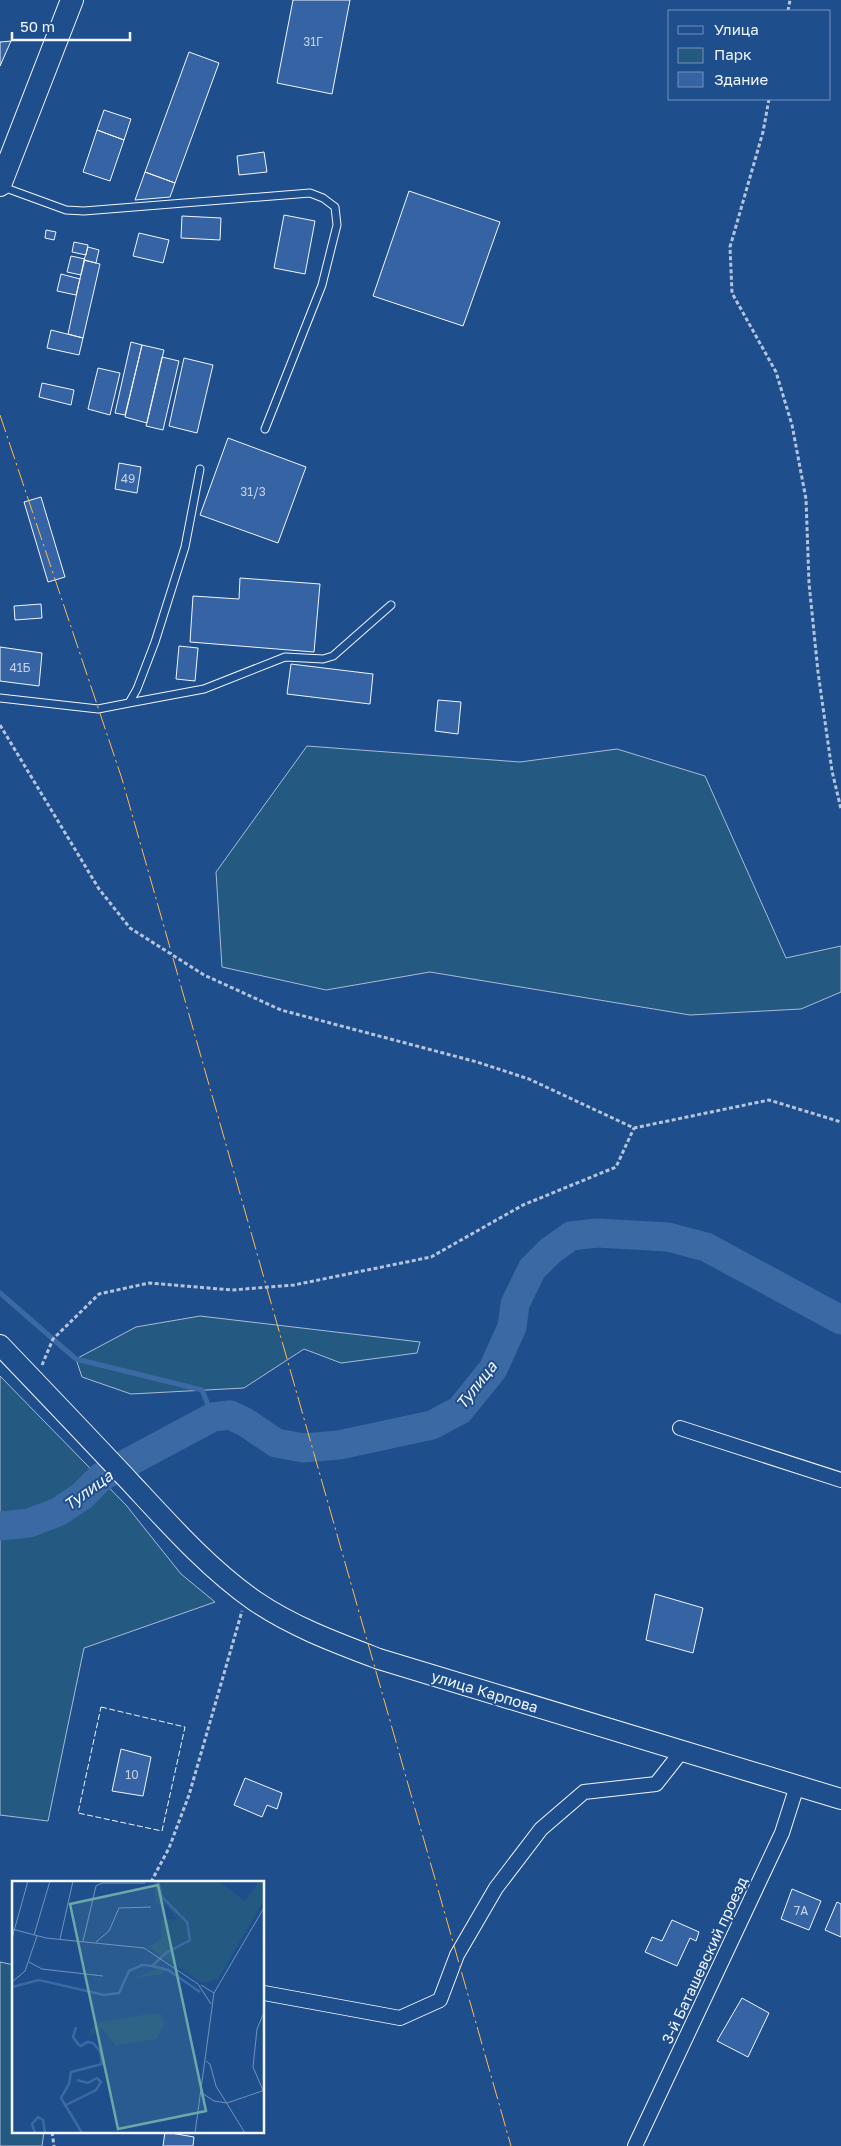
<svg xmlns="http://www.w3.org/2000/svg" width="841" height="2146" font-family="'Golos Text',sans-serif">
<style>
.green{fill:#245a82;stroke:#a8bbd7}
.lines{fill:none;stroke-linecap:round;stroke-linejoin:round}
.stream{stroke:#3b69a3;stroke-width:5}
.river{stroke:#3b69a3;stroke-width:29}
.building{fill:#3563a3;stroke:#f2f6ff}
.service-casing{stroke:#f2f6ff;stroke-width:9}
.minor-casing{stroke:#f2f6ff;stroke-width:16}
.secondary-casing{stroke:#f2f6ff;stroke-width:22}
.primary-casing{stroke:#f2f6ff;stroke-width:24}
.path{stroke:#b3c4dc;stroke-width:3;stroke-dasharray:4 2.5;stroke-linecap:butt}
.service{stroke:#1f4e8c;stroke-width:7}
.minor{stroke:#1f4e8c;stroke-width:14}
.secondary{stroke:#1f4e8c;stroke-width:20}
.primary{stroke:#1f4e8c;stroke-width:22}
.fence{stroke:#f2f6ff;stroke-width:1;stroke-dasharray:6 2.5;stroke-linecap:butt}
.power{stroke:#ffb74d;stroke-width:1;stroke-dasharray:18 4 2.5 4;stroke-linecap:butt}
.labels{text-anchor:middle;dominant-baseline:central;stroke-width:4;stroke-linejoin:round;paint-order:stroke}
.number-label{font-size:12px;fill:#c3d1e8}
.street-label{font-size:15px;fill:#f2f6ff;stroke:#1f4e8c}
.water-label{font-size:16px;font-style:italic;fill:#f2f6ff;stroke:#1f4e8c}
.inset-river{fill:none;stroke:#3b69a3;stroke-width:2.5}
.inset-road{fill:none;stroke:#7391ba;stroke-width:1}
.view{fill:#6aa9a8;fill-opacity:0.15;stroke:#6aa9a8;stroke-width:2.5}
.inset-edge{fill:none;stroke:#f2f6ff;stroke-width:2.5}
</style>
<rect width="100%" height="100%" fill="#1f4e8c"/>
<path class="green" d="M307,746L520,762L617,749L705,776L786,958L841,946V992L801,1009L690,1015L430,972L326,990L222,967L216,872Z
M200,1316L420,1342L417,1353L341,1363L304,1349L244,1388L131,1394L82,1377L76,1359L136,1327Z
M0,1376L126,1505L181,1574L215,1602L84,1648L48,1821L0,1815Z
M0,1962L14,1965V2132H44L42,2146H0Z"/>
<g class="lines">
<path class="stream" d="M0,1293L76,1359L202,1390L213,1417"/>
<path class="river" d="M0,1526L29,1523L58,1512L82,1496L101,1477L213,1417L230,1415L245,1422L276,1443L303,1448L339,1445L432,1425L460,1410L493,1369L512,1327L515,1304L532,1269L550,1251L571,1236L597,1233L668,1237L706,1247L841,1320"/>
</g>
<path class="building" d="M293,0H350L332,94L277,83Z
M11,41L0,66V42Z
M189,52L219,63L175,183L145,172Z
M104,110L131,119L124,140L97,130Z
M97,130L124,140L110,181L83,172Z
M264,152L267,172L239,175L237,156Z
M145,172L175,183L170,197L135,200Z
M409,191L500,222L463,326L373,296Z
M284,215L315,221L305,274L274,268Z
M182,216L221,218L220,240L181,238Z
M46,230L56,232L54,240L45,238Z
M139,233L169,240L163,263L133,256Z
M74,242L88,245L86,255L72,252Z
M88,247L99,250L96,263L84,260Z
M71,256L85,259L81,275L67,272Z
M84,260L100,264L83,338L68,334Z
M61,274L80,279L76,295L57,291Z
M51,330L83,338L79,355L47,348Z
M131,342L142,345L125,415L115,413Z
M142,345L164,350L147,423L125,417Z
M162,357L179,361L163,430L146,426Z
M184,358L213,365L197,433L169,426Z
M98,368L120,373L110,415L88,409Z
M42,383L74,390L71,405L39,397Z
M228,438L306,467L278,543L200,515Z
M119,463L141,467L137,493L115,489Z
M41,497L65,577L48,582L24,502Z
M240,578L320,584L314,652L190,642L193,596L239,599Z
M41,604L42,618L15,620L14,606Z
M179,646L198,648L195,681L176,679Z
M0,647L42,653L39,686L0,681Z
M291,664L373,674L370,704L287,694Z
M438,700L461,702L458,734L435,731Z
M655,1594L703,1608L693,1653L646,1640Z
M121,1749L151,1757L143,1796L112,1791Z
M245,1778L282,1793L277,1809L267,1805L262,1817L234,1805Z
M792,1889L821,1901L809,1930L781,1919Z
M837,1902L841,1904V1937L825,1930Z
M672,1920L699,1932L696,1941L690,1938L677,1966L645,1952L652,1937L662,1941Z
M742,1998L769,2013L748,2057L717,2041Z
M165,2132L194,2137L193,2146H163Z"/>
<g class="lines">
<defs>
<path id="service" d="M3,187L66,210L84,211L310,193L323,198L335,207L337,225L322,285L265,429
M0,698L98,709L129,703L137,689L155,642L185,547L200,469
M129,703L204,689L285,657L323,659L333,656L391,605"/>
<path id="minor" d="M680,1428L841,1480
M264,1993L400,2018L440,2000L457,1955L496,1888L541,1829L584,1792L656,1784L682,1751
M635,2146L782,1833L797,1786"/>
<path id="secondary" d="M0,1345C44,1391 88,1437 131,1483C169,1524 209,1569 255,1601C293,1627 337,1643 379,1659L841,1799"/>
<path id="primary" d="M0,185L72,0"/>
</defs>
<use href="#service" class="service-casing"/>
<use href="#minor" class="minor-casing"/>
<use href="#secondary" class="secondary-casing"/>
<use href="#primary" class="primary-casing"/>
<path class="path" d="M788,11L790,0
M769,99L763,132L730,247L732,293L776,372L792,425L806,499L809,583L818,672L832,771L841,809
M0,725L99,889L130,928L204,975L281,1010L477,1062L529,1079L634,1128L769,1100L841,1122
M42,1365L53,1339L99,1294L149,1283L232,1290L294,1285L431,1257L523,1205L616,1167L634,1128
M151,1882L169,1848L189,1795L242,1611
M52,2132L54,2146"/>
<use href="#service" class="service"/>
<use href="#minor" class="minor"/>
<use href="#secondary" class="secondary"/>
<use href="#primary" class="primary"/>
<path class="fence" d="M101,1707L185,1727L162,1831L78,1813Z"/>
<path class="power" d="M0,415L122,779L511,2146"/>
</g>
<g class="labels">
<g class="number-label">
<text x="313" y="41">31Г</text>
<text x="128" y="478">49</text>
<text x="253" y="491">31/3</text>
<text x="20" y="667">41Б</text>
<text x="132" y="1774">10</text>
<text x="801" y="1910">7А</text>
</g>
<g class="street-label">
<text transform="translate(485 1691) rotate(17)">улица Карпова</text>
<text transform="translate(704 1960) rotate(-65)">3-й Баташевский проезд</text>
</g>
<g class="water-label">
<text transform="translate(476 1385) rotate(-52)">Тулица</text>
<text transform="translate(88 1490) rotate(-36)">Тулица</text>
</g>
</g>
<g transform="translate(12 1881)">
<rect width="252" height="252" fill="#1f4e8c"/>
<path d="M142,0H206L233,20L247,0H252V19L206,98L190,102L136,66L149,58V39L165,38L154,24L144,23ZM150,86L156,89L150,93L120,98ZM138,133H149L152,143L145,158L103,164L90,147L77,156L78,148L88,141Z" fill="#245a82"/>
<path class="inset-river" d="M140,85L156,89L188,111M0,106L27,99L92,114L107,112L117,90L130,84L140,85L154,72L178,59L175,41L150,16L146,0M64,146L61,156L66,163L69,165L75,161L81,162M52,225L84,209L89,201L85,197L76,202L65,199M23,252L20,243L26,236L31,239L33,252M70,252L49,217L57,203L59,191L90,183L88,170L81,162"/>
<path class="inset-road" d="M0,48L34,57L132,67L186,103L199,123M22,54L38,0M0,57L16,0M48,58L61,0M71,60L84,5L90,2H133M84,61L97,50L107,27L139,26M17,81L30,88L91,95M0,101L13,90L25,55M189,104L202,112M253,129L245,148L241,186L253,214M194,180L198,183L204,205L233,252M190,212L202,220L215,222L253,209M183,252L202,112L253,25"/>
<path class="view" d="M146,4L194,230L106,248L58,23Z"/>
<rect width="252" height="252" class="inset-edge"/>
</g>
<rect x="668" y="10" width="162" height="90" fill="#1f4e8c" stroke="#7391ba"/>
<rect x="678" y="26" width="25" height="8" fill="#1f4e8c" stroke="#7391ba"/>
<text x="714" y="35" font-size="15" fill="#f2f6ff">Улица</text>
<rect x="678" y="48" width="25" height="15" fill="#245a82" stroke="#7391ba"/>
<text x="714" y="60" font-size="15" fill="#f2f6ff">Парк</text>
<rect x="678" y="72" width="25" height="15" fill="#3563a3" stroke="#7391ba"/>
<text x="714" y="85" font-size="15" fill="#f2f6ff">Здание</text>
<path d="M12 32v8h118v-8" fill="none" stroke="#f2f6ff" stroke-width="2.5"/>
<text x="20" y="32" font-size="15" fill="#f2f6ff" stroke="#1f4e8c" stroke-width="4" paint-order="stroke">50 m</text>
</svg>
